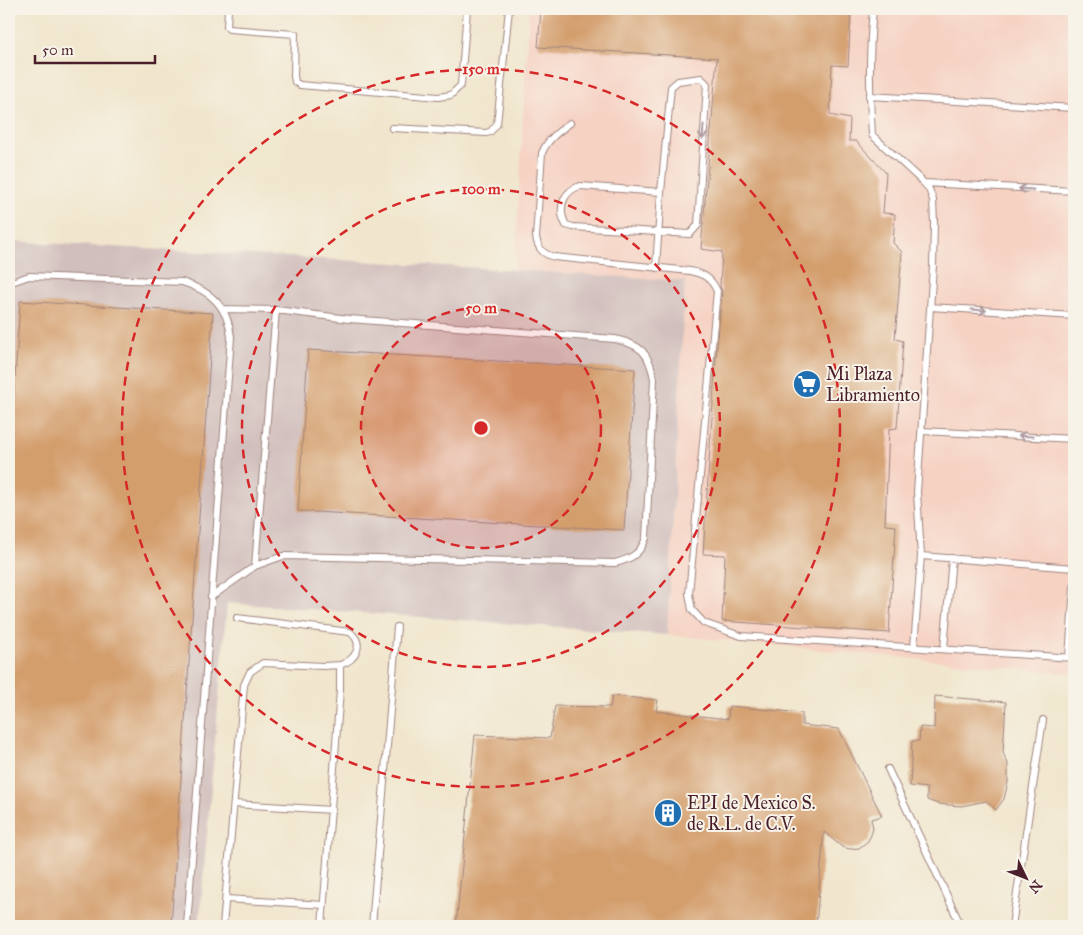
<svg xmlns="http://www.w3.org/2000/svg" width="1083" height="935" font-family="'IM FELL Great Primer',serif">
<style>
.built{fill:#f6d2c3}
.industrial{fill:#d1bfbd}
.building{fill:#d39d6c}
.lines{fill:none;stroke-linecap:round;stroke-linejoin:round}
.service-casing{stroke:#9e827c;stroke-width:8}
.service{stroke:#fff;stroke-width:6}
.oneway{stroke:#ae9aa0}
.ring{fill:none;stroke:#d62828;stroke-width:2.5;stroke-dasharray:9 6}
.labels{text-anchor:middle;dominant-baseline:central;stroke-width:4;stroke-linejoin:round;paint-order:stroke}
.poi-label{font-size:18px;fill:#4a1f2b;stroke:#f7f3e8;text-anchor:start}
.centre{fill:#d62828;stroke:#f7f3e8;stroke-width:2.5}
.ring-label{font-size:15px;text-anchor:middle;font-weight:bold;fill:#d62828;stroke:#f7f3e8;stroke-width:4;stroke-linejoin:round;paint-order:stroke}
</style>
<rect width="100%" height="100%" fill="#f7f3e8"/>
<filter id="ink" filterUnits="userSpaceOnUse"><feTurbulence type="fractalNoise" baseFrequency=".02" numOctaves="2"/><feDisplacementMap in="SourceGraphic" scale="10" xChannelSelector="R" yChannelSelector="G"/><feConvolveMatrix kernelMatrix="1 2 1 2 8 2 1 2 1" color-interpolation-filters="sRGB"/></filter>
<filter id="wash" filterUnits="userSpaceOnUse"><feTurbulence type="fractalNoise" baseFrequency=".0096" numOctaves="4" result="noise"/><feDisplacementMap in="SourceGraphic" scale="20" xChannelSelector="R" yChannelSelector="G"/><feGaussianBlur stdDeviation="1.12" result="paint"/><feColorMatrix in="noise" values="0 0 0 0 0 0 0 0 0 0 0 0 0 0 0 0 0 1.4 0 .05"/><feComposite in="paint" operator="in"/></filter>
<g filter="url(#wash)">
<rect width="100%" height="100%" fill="#f1e6cd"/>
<path class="built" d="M529,9H1074V674L667,635L685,282L515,270Z"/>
<path class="industrial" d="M9,241L515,270L685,281L667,635L227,603L199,926H9Z"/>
<g id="blocks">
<path class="building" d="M541,9H851L848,66L832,65L830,115L850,119L849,141H856L886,173L883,213L895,214L893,243L902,252L895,339L903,341L897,428L889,429L885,525L896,526L889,633L722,621L725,555L703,554L715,371L722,291L720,286L722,252L701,249L717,58L538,47Z
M20,301L213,313L171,926H9V470Z
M308,350L635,369L624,530L298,511Z
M612,696L658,700L656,711L728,719L729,706L802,713V725L839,729L882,816L871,819L873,828L871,835L868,841L859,848L850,849L842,847L824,832L816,926H456L475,735L550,738L555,706L610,707Z
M935,696L1006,702L1003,753L1008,764V782L1004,799L996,810L986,801L961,806L938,804L927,800V788L910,786L912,741H919L920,727L934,728Z"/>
</g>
</g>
<g filter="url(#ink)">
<use href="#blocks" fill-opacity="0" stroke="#9e827c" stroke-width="1"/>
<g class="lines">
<defs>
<path id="service" d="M228,9L227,27L229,29L295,34L294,76L295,82L300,85L438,97L451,95L461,85L467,9
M873,9C869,51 869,92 872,135L924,183L929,189L933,200L934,224L933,266L917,492L921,556L914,647
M869,96L1074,108
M570,123C558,132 547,140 542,153L536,237C538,249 543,254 554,257L690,271C704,274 711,278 717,291L689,594L692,610L704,623L741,636L1074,658
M392,128L487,133L491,131L497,124L509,9
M924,183L1074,191
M656,268L661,192L671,87L678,81L701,78L707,84L698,225L690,234L573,227L566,225C557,209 563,191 580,186L661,192
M9,283L29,276L182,282C211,291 228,306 231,337L187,926
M930,307L1074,316
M922,431L1074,439
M921,556L1074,568
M255,566L276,310
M211,597L255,566L283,556L615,563C631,559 640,554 646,538L654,379C649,352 641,345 615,339L349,319L276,310L222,309
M237,618L350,632C365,644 356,660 340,665
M944,648L952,558
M1069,657L1074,587
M888,769L961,926
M234,804L332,810
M226,899L324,905
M223,926L244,685L250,672L263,663L323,666L340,665V690L322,926
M372,926L397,627
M1012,926L1043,720"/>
</defs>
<use href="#service" class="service-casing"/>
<use href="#service" class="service"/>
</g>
<defs><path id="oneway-shaft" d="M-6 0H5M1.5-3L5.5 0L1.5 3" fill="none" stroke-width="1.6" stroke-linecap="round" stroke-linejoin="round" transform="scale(1.25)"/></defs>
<g class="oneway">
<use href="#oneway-shaft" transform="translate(703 132) rotate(94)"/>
<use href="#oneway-shaft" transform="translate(1026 189) rotate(-177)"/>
<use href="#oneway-shaft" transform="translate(979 310) rotate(4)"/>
<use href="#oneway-shaft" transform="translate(1026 436) rotate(-177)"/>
</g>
</g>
<circle cx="481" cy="428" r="120" fill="#d62828" fill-opacity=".12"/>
<g class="ring">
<circle cx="481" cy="428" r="120"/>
<circle cx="481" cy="428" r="239"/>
<circle cx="481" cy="428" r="359"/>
</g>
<defs>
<symbol id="supermarket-disc" viewBox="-11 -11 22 22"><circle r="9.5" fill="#1f6fb2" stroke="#f7f3e8"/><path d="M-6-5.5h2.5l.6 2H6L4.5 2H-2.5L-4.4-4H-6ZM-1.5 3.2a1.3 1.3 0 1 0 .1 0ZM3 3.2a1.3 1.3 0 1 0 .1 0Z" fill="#fff"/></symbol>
<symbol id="building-disc" viewBox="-11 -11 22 22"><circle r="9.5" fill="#1f6fb2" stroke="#f7f3e8"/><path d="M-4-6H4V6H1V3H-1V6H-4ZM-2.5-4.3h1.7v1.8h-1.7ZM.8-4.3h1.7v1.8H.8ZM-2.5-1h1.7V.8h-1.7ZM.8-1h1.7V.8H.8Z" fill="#fff"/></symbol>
</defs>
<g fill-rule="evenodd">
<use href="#supermarket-disc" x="791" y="368" width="32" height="32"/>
<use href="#building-disc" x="652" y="797" width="32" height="32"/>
</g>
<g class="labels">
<g class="poi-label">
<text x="826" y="374">Mi Plaza<tspan x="826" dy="21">Libramiento</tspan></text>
<text x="687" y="803">EPI de Mexico S.<tspan x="687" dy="21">de R.L. de C.V.</tspan></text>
</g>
</g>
<circle cx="481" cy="428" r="8" class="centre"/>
<g class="ring-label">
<text x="481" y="74">150 m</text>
<text x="481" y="194">100 m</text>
<text x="481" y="313">50 m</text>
</g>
<rect width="1083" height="935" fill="none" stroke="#f7f3e8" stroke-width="30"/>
<g transform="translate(1026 878) rotate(133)" stroke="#f7f3e8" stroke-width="4" paint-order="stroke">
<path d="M0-4L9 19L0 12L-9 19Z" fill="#4a1f2b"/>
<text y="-8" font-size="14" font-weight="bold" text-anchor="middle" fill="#4a1f2b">N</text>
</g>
<path d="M35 55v8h120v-8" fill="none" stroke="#4a1f2b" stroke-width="2.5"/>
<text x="42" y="55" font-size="15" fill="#4a1f2b" stroke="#f7f3e8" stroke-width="4" paint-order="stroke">50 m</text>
</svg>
